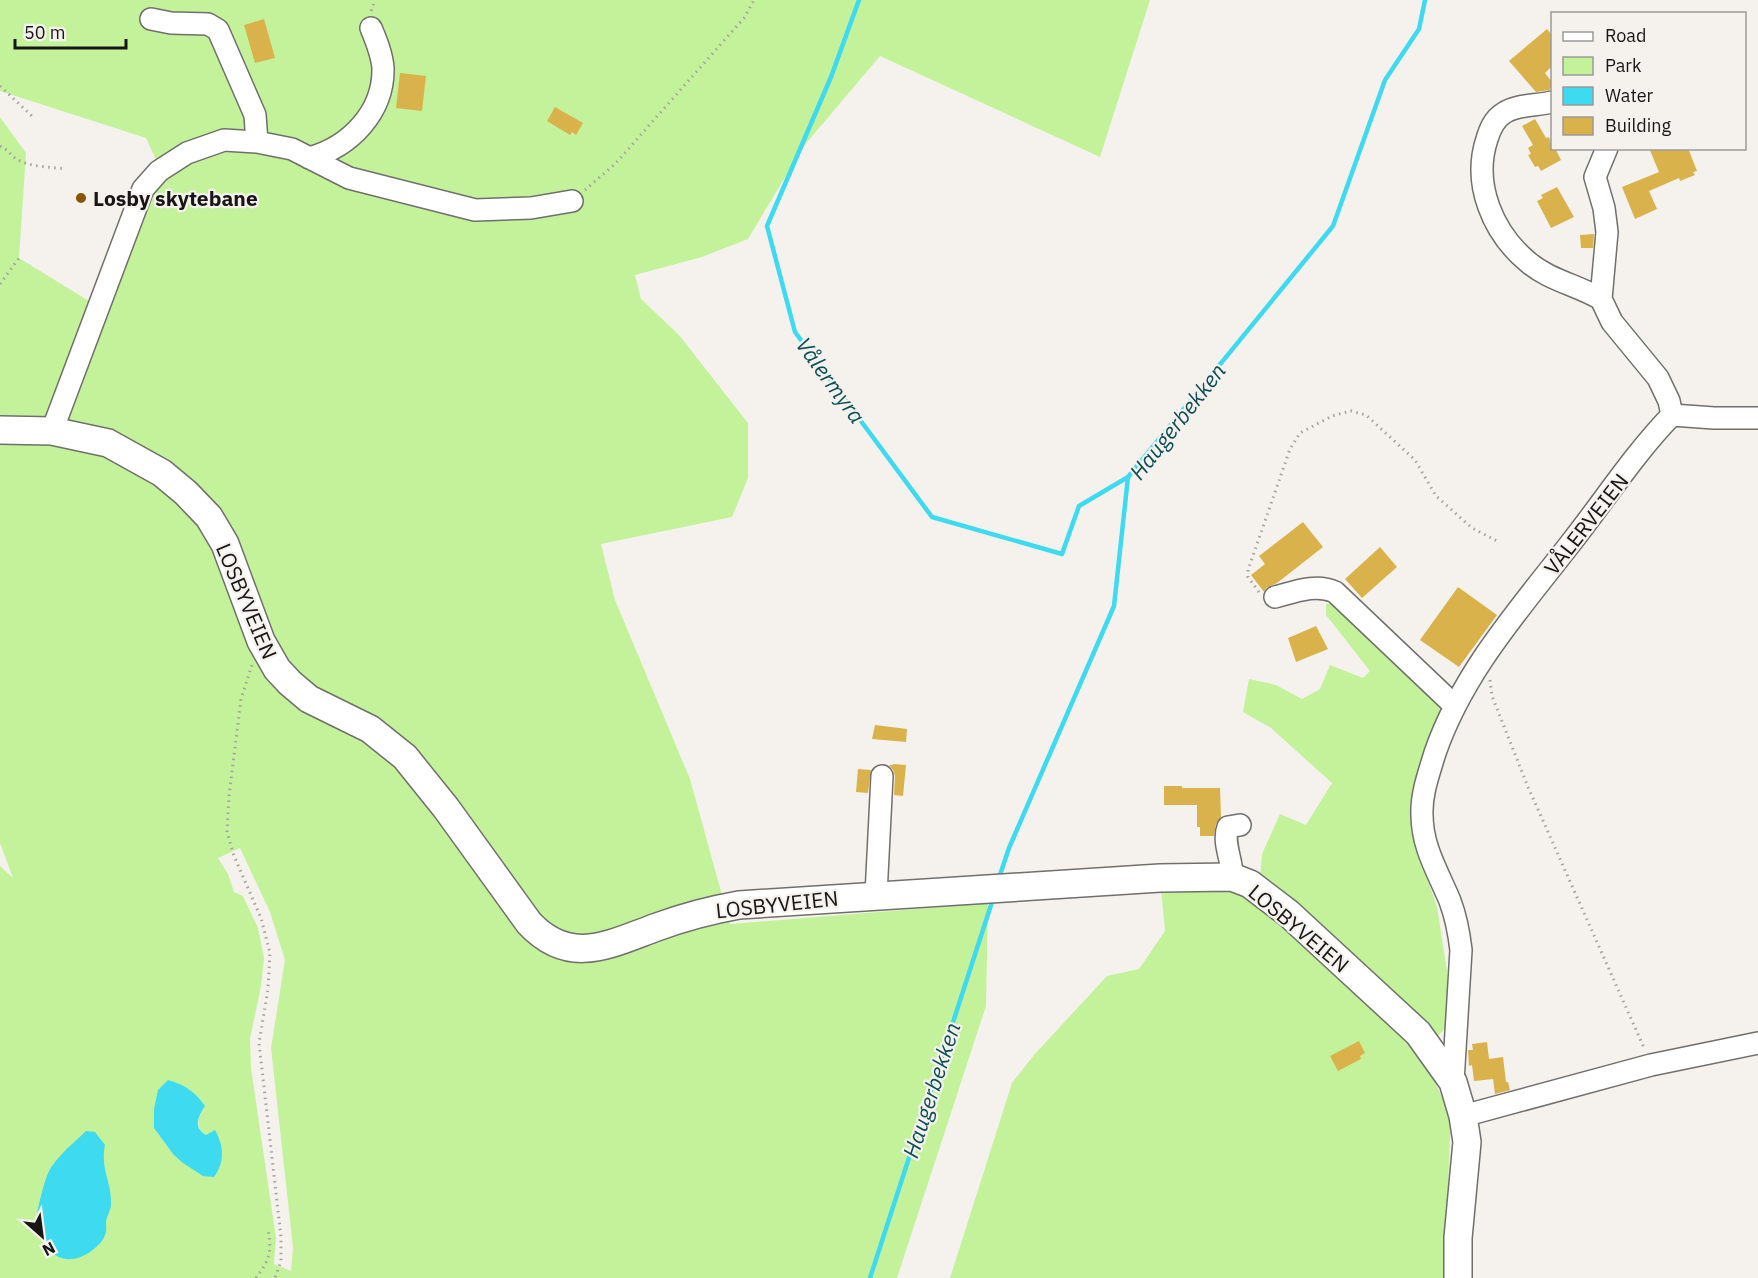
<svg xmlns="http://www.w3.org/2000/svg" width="1758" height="1278" font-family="'IBM Plex Sans',sans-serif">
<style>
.green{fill:#c3f29b;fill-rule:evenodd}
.water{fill:#3edaef}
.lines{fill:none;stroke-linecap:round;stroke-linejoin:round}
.stream{stroke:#3edaef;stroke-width:4.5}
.building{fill:#dab24c}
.minor-casing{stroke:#716f6b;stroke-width:24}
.major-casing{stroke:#716f6b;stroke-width:30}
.path{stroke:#a5a29f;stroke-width:3;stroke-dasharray:1.5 4.5;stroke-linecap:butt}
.minor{stroke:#fff;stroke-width:21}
.major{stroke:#fff;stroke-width:27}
.poi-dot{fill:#895500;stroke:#f5f2ee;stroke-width:2}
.labels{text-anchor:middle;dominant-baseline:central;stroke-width:4.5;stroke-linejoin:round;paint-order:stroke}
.poi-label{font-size:21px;font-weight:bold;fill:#171615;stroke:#f5f2ee;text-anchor:start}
.street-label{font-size:21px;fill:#171615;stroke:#f5f2ee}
.water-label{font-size:22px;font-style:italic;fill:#0b4e56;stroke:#f5f2ee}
</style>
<rect width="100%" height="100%" fill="#f5f2ee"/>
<path class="green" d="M0,0H1150L1100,157L880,56L803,147L748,239L702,257L635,275L641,299L679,335L748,423V478L732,517L601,544L615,600L690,779L730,924L988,903L986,1006L897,1278H0V866L13,878L0,843V117L26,153L19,258L97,306L159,171L169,188L146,138L0,91ZM240,848L270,912L285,960L271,1048L293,1248L291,1271L274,1264L276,1238L251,1068L250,1039L261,986L264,958L258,928L243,896L234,892L228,874L218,858ZM205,1106C198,1117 194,1127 206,1135L211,1133L173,1154L154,1128Z
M1326,604H1348L1448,704L1423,765L1411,832L1437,907L1447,971L1449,1025L1421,1052L1451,1117L1444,1278H950L1012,1083L1034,1055L1107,976L1139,969L1165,931L1161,890L1260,878L1262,854L1280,814L1306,825L1332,783L1271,728L1243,712L1249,679L1276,685L1302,699L1320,689L1330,665L1363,678L1370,671L1326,615Z"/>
<path class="water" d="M168,1080C186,1085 195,1092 205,1106C198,1117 193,1127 206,1135L215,1130C224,1146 225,1162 214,1177L203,1176L183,1163L173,1154L154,1128V1109L158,1090Z
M86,1131L95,1132L105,1145C100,1168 112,1183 111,1204C111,1210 107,1216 106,1221C106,1226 107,1231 105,1235C103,1242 95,1248 90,1252C60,1272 38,1247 37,1216C37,1210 44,1183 47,1176C52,1160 74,1143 86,1131Z"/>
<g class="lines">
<path class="stream" d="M859,0L831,77L767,226L795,332L932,517L1062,554L1079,506L1128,477
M1000,875L1009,848L1114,606L1128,477L1333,226L1385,80L1419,29L1425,0
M870,1278L992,902"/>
</g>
<path class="building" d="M264,19L275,58L255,63L244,25Z
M1547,29L1552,35V66L1545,73L1552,82V87L1549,90L1536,92L1509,61Z
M400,73L426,76L422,111L396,108Z
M555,107L583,123L576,135L572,132L570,135L547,121Z
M1535,119L1546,138L1549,137L1552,148H1555L1561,160L1541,171L1538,166L1535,167L1528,155L1531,154L1528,148L1533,145L1522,126Z
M1649,148H1688L1697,171L1693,172L1695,175L1680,181L1679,178L1649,191L1657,209L1635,219L1622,187L1659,172Z
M1557,187L1574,217L1551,228L1537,201L1543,198L1541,195Z
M1594,234L1593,248H1581L1580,235Z
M1303,522L1323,547L1277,583L1266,588L1264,592L1251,575L1265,564L1259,556Z
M1380,547L1397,567L1362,598L1345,579Z
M1458,587L1497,615L1459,667L1420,640Z
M1316,626L1328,649L1296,662L1288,638Z
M875,725L907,729L906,742L872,739Z
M893,764L906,765L903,796L894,795L895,776L893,770L889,765H893Z
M858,769L871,770L868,793L856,792Z
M1164,786H1182V788H1220L1221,817L1216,824L1214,836H1200V827H1197V805H1164Z
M1359,1041L1365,1053L1360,1056L1361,1059L1338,1071L1330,1056Z
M1487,1042L1489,1059L1503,1057L1506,1082H1508L1510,1090L1495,1094L1493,1079L1474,1081L1472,1065L1469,1066L1468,1050H1473L1472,1044Z"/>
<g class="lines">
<defs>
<path id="minor" d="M151,19L171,23L208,24L218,30L255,115L257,142
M1552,102C1537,106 1517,104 1504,113C1494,119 1490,129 1487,139C1472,184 1493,233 1528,262C1549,280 1577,285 1601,299
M1607,148L1595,177L1604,208L1607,232L1601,299L1612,322L1658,378L1669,401L1672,415
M309,158C350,147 384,112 383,68C382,54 376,40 371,28
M52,431L143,189L159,171L187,153L224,140L257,142L292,149L349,178L475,210L531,208L572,201
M1275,597C1294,592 1316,583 1335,592L1455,706
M1232,877C1233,861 1222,843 1228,827L1240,825
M876,895L882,776
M1453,1082L1461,950C1459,933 1456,917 1450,901C1438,872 1422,847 1422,815C1421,794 1429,773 1435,753C1463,672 1519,610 1570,544C1604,501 1634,454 1672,415L1714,418H1758
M1463,1116L1651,1065L1758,1043"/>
<path id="major" d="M0,430L52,431L108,443L162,473L186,493L209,517L225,544L261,641L277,669L290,683L309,699L370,729L405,757L446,808L529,923C570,967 610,944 657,927C684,917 711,910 739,905L1160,878L1232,877L1250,884L1288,913L1418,1033L1453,1082L1463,1116L1467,1142L1458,1238V1278"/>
</defs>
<use href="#minor" class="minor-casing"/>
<use href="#major" class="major-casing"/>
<path class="path" d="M371,11L375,0
M0,86L33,117
M0,146C8,150 9,153 15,158C27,167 51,167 66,169
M585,190L615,164L744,18L754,0
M0,284L19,258
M1259,592L1248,577V570L1290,449L1300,433L1332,416L1351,411L1366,415L1415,460L1436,496L1472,528L1497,541
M252,665L241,699L229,796L227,832L234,856L261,918L270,953L268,989L259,1043L281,1237V1261L275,1278
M1490,680L1492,696L1528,787L1645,1050
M256,1278C270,1259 272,1252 268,1229"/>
<use href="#minor" class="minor"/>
<use href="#major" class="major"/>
</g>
<circle class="poi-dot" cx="81" cy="198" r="6"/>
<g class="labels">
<g class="poi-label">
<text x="93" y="198">Losby skytebane</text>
</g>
<g class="street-label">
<text transform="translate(1586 524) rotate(-52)">VÅLERVEIEN</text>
<text transform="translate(247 601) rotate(67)">LOSBYVEIEN</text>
<text transform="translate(777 904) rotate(-6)">LOSBYVEIEN</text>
<text transform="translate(1299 928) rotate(40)">LOSBYVEIEN</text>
</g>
<g class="water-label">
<text transform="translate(831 380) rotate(54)">Vålermyra</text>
<text transform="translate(1177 421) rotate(-52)">Haugerbekken</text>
<text transform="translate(931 1090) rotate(-72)">Haugerbekken</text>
</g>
</g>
<rect x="1551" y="12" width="195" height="138" fill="#f5f2ee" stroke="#9c9a97" stroke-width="1.5"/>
<rect x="1563" y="32" width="30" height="9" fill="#ffffff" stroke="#9c9a97" stroke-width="1.5"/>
<text x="1605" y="42" font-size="18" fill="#171615">Road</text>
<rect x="1563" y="57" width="30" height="18" fill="#c3f29b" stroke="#9c9a97" stroke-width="1.5"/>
<text x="1605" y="72" font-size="18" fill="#171615">Park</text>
<rect x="1563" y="87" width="30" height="18" fill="#3edaef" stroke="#9c9a97" stroke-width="1.5"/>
<text x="1605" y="102" font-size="18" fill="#171615">Water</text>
<rect x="1563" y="117" width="30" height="18" fill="#dab24c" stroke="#9c9a97" stroke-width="1.5"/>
<text x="1605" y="132" font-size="18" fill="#171615">Building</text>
<g transform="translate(42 1236) rotate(152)" stroke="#f5f2ee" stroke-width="4.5" paint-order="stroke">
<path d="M0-4.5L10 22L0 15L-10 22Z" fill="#171615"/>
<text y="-9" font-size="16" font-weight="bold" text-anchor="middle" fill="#171615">N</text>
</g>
<path d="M15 39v9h111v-9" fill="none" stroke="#171615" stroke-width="3"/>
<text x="24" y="39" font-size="18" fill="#171615" stroke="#f5f2ee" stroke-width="4.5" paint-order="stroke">50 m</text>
</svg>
